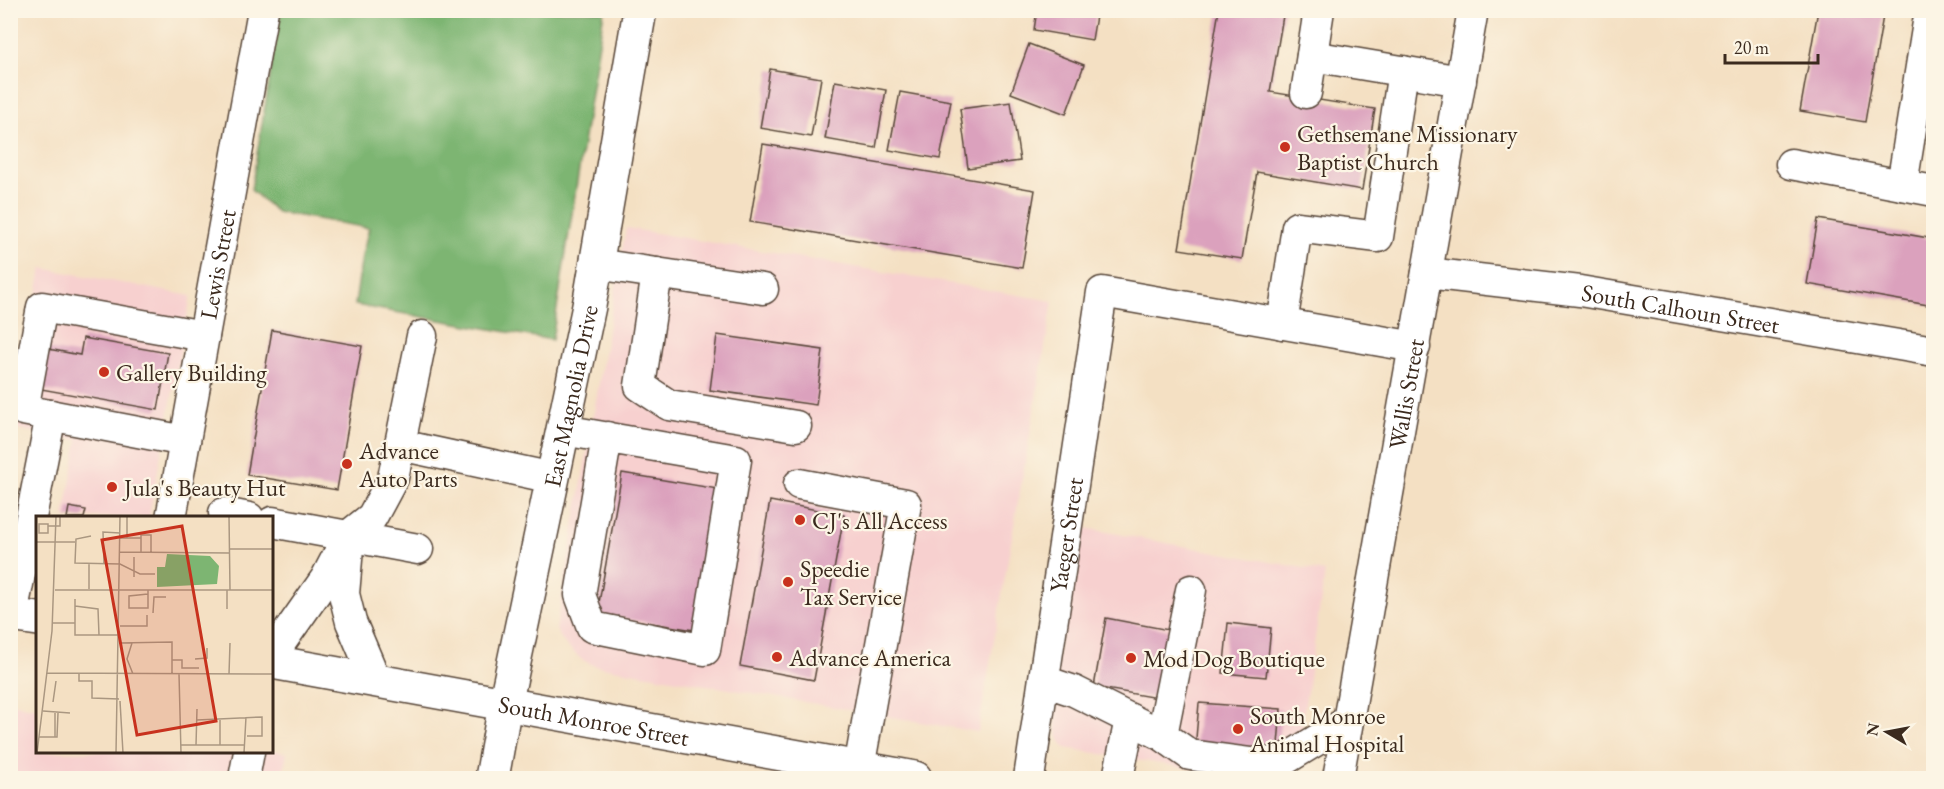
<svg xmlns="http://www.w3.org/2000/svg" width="1944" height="789" font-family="'EB Garamond',serif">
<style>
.built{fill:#f7d0cf}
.forest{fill:#7db572;stroke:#5c7048;stroke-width:1.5}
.building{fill:#dba1bd}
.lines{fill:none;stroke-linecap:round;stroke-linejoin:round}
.minor-casing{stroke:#574537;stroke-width:33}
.major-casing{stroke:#574537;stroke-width:36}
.minor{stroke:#fff;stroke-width:30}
.major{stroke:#fff;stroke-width:33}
.poi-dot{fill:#c8321e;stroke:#fcf5e5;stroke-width:2}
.labels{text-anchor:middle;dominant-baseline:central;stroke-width:4.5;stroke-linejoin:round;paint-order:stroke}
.poi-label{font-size:24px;fill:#3b2a1e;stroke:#fcf5e5;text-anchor:start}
.street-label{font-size:24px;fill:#3b2a1e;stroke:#fcf5e5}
.inset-road{fill:none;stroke:#aa9781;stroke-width:1.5}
.view{fill:#c8321e;fill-opacity:0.15;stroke:#c8321e;stroke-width:3}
.inset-edge{fill:none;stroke:#3b2a1e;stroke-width:3}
</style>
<rect width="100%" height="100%" fill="#fcf5e5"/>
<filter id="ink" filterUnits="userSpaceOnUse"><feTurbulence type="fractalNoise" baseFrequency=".0167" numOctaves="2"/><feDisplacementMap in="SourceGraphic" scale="12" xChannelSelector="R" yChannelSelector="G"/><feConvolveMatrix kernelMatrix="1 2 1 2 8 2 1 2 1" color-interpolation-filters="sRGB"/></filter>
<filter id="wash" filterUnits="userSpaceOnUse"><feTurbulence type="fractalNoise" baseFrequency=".008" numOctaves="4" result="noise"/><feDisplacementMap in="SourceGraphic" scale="24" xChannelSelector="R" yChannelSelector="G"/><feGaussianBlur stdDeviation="1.35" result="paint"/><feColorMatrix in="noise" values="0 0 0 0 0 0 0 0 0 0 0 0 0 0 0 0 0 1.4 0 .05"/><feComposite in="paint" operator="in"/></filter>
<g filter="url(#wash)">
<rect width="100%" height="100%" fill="#f4e0c3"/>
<path class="built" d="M626,228L1053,301L978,732L596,666L582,660L565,644L556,630Z
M42,268L191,296L149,517H64L78,440L12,428Z
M1074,526L1325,572L1294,778H1247L1065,748L1058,738L1052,703Z
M10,703L37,708L38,752L272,750L287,753L282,778H11Z"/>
<path class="forest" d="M281,11H604L552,340L355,305L362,256L369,228L277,212L251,190Z"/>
<g id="blocks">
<path class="building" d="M1037,10H1097L1092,40L1034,30Z
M1219,10H1284L1270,92L1375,109L1362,190L1257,172L1242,259L1179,249Z
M1818,10H1884L1865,122L1800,111Z
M1029,44L1084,65L1066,114L1011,93Z
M770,69L821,78L811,137L760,128Z
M835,81L886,90L876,148L825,139Z
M900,92L951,101L940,159L889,150Z
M1011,102L1020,161L968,168L960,109Z
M763,144L1035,190L1022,268L750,222Z
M1818,219L1934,239V306L1807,284Z
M272,330L362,346L337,490L247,475Z
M717,335L823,350L816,405L710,390Z
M83,338L168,353L158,410L41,389L48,349L80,355Z
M622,473L718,489L694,630L597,614Z
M770,501L844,515L814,680L740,666Z
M69,507L86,510L84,518H67Z
M1106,618L1169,630L1157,698L1094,687Z
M1228,623L1271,628L1266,677L1223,673Z
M1199,703L1281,709L1277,756L1195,750Z"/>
</g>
</g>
<g filter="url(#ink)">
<use href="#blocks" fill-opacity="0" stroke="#574537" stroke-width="1.5"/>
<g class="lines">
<defs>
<g id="minor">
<path d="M1312,56L1461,81"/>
<path d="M1306,93L1319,10"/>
<path d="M1791,164L1934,191"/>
<path d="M1902,185L1930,10"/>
<path d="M596,264L763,289"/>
<path d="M657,273L640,386L669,405L796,426"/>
<path id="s1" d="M1427,273L1580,291L1934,351"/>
<path d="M1282,324L1297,227L1378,237L1403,71"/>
<path d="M563,430L736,460L705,650L592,627L580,595L607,437"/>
<path d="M185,441L23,410L42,307L204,336"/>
<path d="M400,445L553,478"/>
<path d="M799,484L906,504L859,768"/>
<path d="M224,513L249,518"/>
<path id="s2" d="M171,518L263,10"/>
<path d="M272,522L418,549"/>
<path d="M348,548L344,594L351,622L376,681"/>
<path d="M12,615L51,415"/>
<path d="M272,655L326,578L348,536L372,517L393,478L422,336"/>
<path d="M1044,681L1074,691L1162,735L1190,755L1251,763L1281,762L1348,721"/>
<path d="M1162,735L1191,590"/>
<path d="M244,778L249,752"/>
<path id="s3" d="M1029,778L1102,292L1415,347"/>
<path d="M1118,778L1130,719"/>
<path id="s4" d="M1338,778L1473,10"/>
</g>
<g id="major">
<path d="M10,615L38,619"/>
<path id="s5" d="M272,662L915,778"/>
<path id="s6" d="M492,778L505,705L589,306L640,10"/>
</g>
</defs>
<use href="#minor" class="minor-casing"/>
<use href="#major" class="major-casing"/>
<use href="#minor" class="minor"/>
<use href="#major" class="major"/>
</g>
</g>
<g class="poi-dot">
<circle cx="1285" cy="147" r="6"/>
<circle cx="104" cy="372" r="6"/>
<circle cx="347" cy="464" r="6"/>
<circle cx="112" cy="487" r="6"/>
<circle cx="800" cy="520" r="6"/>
<circle cx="788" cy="582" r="6"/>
<circle cx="777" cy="657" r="6"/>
<circle cx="1131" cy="658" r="6"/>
<circle cx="1238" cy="729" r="6"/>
</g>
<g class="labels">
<g class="poi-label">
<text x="1297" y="133">Gethsemane Missionary<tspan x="1297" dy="28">Baptist Church</tspan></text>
<text x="116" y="372">Gallery Building</text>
<text x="359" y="450">Advance<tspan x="359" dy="28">Auto Parts</tspan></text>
<text x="124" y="487">Jula's Beauty Hut</text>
<text x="812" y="520">CJ's All Access</text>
<text x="800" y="568">Speedie<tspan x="800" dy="28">Tax Service</tspan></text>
<text x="789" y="657">Advance America</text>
<text x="1143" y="658">Mod Dog Boutique</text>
<text x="1250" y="715">South Monroe<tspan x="1250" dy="28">Animal Hospital</tspan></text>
</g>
<g class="street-label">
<text stroke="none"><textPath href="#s2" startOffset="258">Lewis Street</textPath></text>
<text stroke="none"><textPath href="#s1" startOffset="256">South Calhoun Street</textPath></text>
<text stroke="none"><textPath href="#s6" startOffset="390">East Magnolia Drive</textPath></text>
<text stroke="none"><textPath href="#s4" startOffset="390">Wallis Street</textPath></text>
<text stroke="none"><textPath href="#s3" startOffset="246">Yaeger Street</textPath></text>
<text stroke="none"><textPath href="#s5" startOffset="327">South Monroe Street</textPath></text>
</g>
</g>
<g transform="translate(36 516)">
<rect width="237" height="237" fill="#f4e0c3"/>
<path d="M131,38L174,40L183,50L181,68L121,71V51H129Z" fill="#7db572"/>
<path class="inset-road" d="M193,0L194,74M3,8H12V17H3ZM12,10H24V0M55,20L40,23L39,47L84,48L104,58H119M84,22H105M91,22V0M0,26H39M193,33H237M84,36L193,37M105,36V19H115V36M53,48V73M68,48L67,16L84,17M98,61V41M19,74H237M112,74V92H93V80L112,78M191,74V93M39,83V119H82M39,90L62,93L63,119M117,97L118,81H130M16,107H39M84,110H111V99M83,127L136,126V158M96,127L91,143L97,158M159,143L171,142V132M136,144H146V152H163M11,157L237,158M43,158V165H56V182L83,183M143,158L145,237M193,158L194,127M84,185L87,237M17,186L20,165M7,195L34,197M19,197V221M161,204L226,201V220H211M3,221H21L22,197M145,229H208M160,229L161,193M184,229V204M1,237L16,115L20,0M80,237L84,0M208,237L210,201"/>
<path class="view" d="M146,10L180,205L101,219L66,24Z"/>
<rect width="237" height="237" class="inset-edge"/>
</g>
<rect width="1944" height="789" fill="none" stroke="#fcf5e5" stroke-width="36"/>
<g transform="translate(1887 732) rotate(280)" stroke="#fcf5e5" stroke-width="4.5" paint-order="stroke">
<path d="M0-4.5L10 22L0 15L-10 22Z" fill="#3b2a1e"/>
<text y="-9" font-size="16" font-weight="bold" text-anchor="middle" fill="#3b2a1e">N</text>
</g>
<path d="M1725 54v9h93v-9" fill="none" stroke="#3b2a1e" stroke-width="3"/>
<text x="1734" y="54" font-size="18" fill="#3b2a1e" stroke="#fcf5e5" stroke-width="4.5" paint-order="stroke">20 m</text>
</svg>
